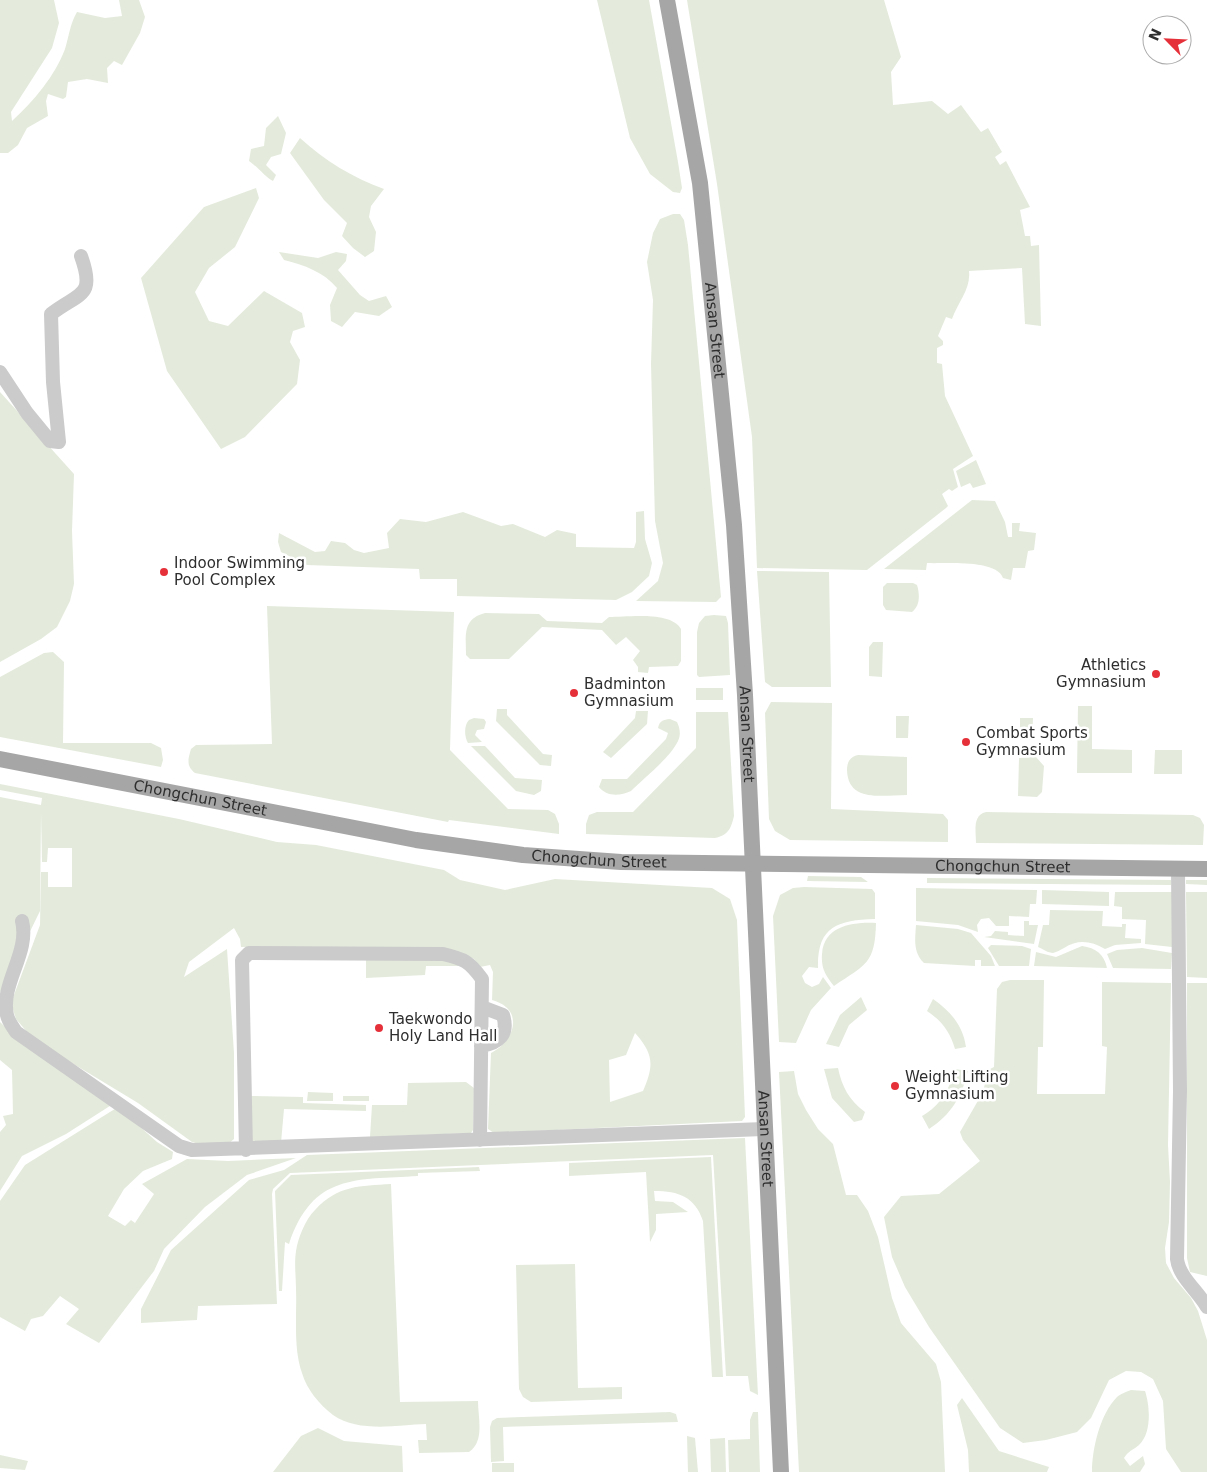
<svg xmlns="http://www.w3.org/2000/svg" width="1207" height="1472" font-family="'DejaVu Sans',sans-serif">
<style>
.green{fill:#e4ebdc;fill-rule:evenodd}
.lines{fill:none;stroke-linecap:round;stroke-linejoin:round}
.minor{stroke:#cbcbcb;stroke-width:14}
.major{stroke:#a6a6a6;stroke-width:16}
.poi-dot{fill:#e53039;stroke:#fff;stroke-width:2}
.labels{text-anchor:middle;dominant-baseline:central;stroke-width:5;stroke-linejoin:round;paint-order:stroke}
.street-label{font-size:15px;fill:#2e2e2e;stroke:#fff}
.poi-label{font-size:15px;fill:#2e2e2e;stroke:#fff;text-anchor:start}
</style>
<rect width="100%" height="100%" fill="#fff"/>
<path class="green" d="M0,0H54L59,23L52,48L11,112L12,121C33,102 55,76 65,49C69,36 70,24 77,12L105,18L122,16L119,0H139L145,17L140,33L122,65L114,61L107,68L108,83L87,79L68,82L66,97L63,99L48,94L46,101L48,116L27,128L18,145L8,153H0Z
M597,0H649L678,162L682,188L680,193L673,192L650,174L630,138Z
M687,0H884L901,57L891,72L893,105L932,101L948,114L961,105L981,132L988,128L1002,152L995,157L1000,165L1006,161L1030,207L1020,210L1025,236H1030L1031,246L1039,245L1041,326L1025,324L1022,268L969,271C971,289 958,302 952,319L946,317L938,336L943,341V345L937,348V363L942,364L945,396L973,456L953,469L958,487L952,491L949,489L942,494L948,506L946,508L867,570L757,568L752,437L717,184Z
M278,116L286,133L281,154L271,157L266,165L276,175L273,181C266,178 258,167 249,161L251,149L264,146L266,128Z
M300,138C324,160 353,178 384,189L371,206L369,217L376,232L374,251L365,257L353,248L342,236L347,223L324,200L290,153Z
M256,188L259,198L235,247L209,268L195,292L209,321L228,326L264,291L302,313L305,327L293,331L290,342L300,360L297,384L245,437L221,449L167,371L141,278L204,207Z
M673,214H680L684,220L688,245L721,597L716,602L636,601L658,581L663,563L655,521L651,364L653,300L647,262L653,233L660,219Z
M279,252L318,258L336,252L347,254L346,261L338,270L360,295L369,301L386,296L392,307L379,316L355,312L342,327L331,321L330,305L337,288C324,272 304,265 284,260Z
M0,392L74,474L72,531L74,584L70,601L57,627L41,639L0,662Z
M976,460L986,484L973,488L970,483L961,487L956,471Z
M972,500L995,501L1005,522L1008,537H1012V523H1020L1019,531L1036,533L1034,550L1028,551L1025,568H1013L1011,580L1003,578C996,559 945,564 927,563L926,570L884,569Z
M644,511L645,539L652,563L649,576L632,592L616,600L457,596V579H420L419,569L307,565L281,552L278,542L279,533L315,552L325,551L331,541L345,543L354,550L364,553L389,548L387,533L400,519L426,522L463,512L501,526L513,524L545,537L557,530L576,534V547L634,548L636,542V512Z
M757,571L829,572L831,687H772L765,682Z
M887,583H913L917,585C920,595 920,606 912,612L886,610L883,605V587Z
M267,606L454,612L450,750L508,809L548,810L555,814L559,824V834L449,820L448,822L195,773C186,766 188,759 191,749L196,745L272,744Z
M485,613L539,614L547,621L602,623L609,617C628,617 671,611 681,629V661L678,666L649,667L648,673L638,672V667L633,660L640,651L626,637L616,645L602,630L542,627L509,659H470L466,655C466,636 462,619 485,613Z
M714,615L726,616L728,623L730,675L699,677L697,675V632L699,623L705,616Z
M873,642H883L882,677L869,676V647Z
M53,652L64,662L63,743H151L161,748L163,760L161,767L0,737V677L44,653Z
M696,688H723V700H696Z
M771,702L832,703L831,809L943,814L948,820V842L790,840L775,831L769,819L765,713Z
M1078,706H1092V749L1132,750V773H1077Z
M497,709H507V715L543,754L552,755L551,766L540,765L496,721Z
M636,711H648L647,724L611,758L603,752L635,718Z
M696,712H728L734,816C731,829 728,835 715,838L586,834V824L589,815L597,812H633L696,748Z
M896,716H909L908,738H896Z
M474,718L484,719L486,722L484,729L477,730L475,735L482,742L468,743C464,736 464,725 469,720Z
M1020,718H1033L1032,740H1020Z
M670,719L677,722C680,728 681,735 678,741C670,758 644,778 631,791C620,796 607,797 599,787L602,779H627L666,739L668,733L658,728C660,720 663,720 670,719Z
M471,746H485L515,778L542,780L541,791L534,795L516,791Z
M1155,750H1182V774H1154Z
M858,755L907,757V795C882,795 848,803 847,770C847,762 850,757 858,755Z
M1036,757L1044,766L1042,792L1037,797L1018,796L1019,758Z
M0,784L179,819L277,842L316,845L444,870L460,880L505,890L555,879L712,888L730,899L737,920L745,1117L742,1121L494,1133L488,1129L491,1053C515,1041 525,1009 492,1000L493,972L490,965L480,967L474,959L455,951L241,947L240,939L234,928L189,962L184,977L227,949L234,1053V1139L228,1144L206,1146L192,1142L138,1103L34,1040L16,1019L11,1003L40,925L41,872H48V887H72V848H48L47,862H42L41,812L40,911L0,993V797L41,805L42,798L0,790ZM635,1033C654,1054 654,1066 643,1091L610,1102L609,1060L626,1055Z
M986,812L1193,815L1200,818L1204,825L1203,845L976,843C976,832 972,815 986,812Z
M808,876L861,877L868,882L807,881Z
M927,878L1171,880V885L927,883Z
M1186,880H1207V885L1186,884Z
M804,887L872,889L875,893V919C837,920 817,927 818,968L809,967L802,976L805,983L812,987L819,984L823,977L831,988L811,1010L796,1043L779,1042L773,916L780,895L793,888Z
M916,888L1037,890L1036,904H1030L1029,917L1009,916V926H996L989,918L981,919L977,925L978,932L958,925L916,921Z
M1042,890L1109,892V906L1042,904Z
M1115,892H1173L1172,947L1145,944L1146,920L1122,919V907L1114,906Z
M1186,892H1207V978L1187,977Z
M1050,910L1103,911L1102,926L1122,927V924H1126L1125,938L1141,939V943L1115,945L1105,949C1091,941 1078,939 1064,948C1060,950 1057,952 1053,953C1048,953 1043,949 1038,947L1043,925H1049Z
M1024,921H1029V925H1038L1034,944L984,937L991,936L995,931L1008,932V935L1024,936Z
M876,923C875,964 866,964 834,986C825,975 821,968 822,954C824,926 852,922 876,923Z
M916,925L958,929L971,933L991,956L995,966H981V960H975V966L924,963C913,952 915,940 916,925Z
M991,945L1022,946L1031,949L1029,966H999L988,948Z
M1082,946C1096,948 1104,954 1107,968L1034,966L1036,952L1056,957Z
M1142,948L1172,953L1171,969L1113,968L1107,954L1117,950Z
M366,959L447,960L467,966H426L425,975L366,978Z
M1010,980H1044L1043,1047H1038L1037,1094H1105L1107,1047L1102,1046V982L1171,983L1168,1145L1170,1182L1169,1222L1165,1248L1166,1263L1174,1278L1191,1298L1198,1311L1207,1340V1472H1181L1166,1449L1163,1401L1153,1379L1141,1372L1126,1371L1109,1380L1091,1418L1077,1432L1046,1440L1023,1443L1000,1428L929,1327L905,1287L892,1257L884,1217L901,1196L939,1194L980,1161L963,1140L960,1132L983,1092L988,1070L994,1067L997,989L1002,982Z
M1187,983H1207V1276L1190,1272L1187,1258Z
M861,997L867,1010L849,1025L839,1047L826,1044L840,1015Z
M933,999C950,1011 963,1025 966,1047L955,1049C950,1032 942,1021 927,1011Z
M0,1022L26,1047L113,1104L66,1134L22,1156L0,1191V1132L6,1125L3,1116L13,1114L12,1070L0,1060Z
M838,1068C842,1087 849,1100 865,1112L862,1120L854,1122L832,1098L824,1069Z
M955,1069L968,1071C962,1096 951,1115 929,1129L922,1116C941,1105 949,1090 955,1069Z
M794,1071L798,1094L806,1110L818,1129L833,1144L846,1195H857L868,1211L878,1237L892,1298L901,1323L936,1364L941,1382L945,1472H799L779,1072Z
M466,1082L474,1088L473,1130L471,1133L370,1137L372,1105H407L408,1083Z
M308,1092L333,1093V1101H307Z
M251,1096L303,1097V1103L366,1105V1111L284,1109L281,1143L251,1141Z
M343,1096H369V1101H343Z
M118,1107L157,1142L173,1152L172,1159L143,1171L124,1189L108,1216L125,1226L131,1220L135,1223L154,1194L142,1184L187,1159L228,1161L296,1158L247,1175L205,1207L164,1249L154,1271L99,1343L66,1324L79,1309L60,1296L43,1316L31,1319L25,1331L0,1317V1201L25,1165Z
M745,1138L758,1395L750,1391L748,1376H726L713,1155L290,1173L273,1189L272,1194L277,1304L198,1306L197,1320L141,1323V1309L171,1250L249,1180L284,1170L307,1155Z
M711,1157L723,1377H712L703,1221C695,1197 679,1191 654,1191L655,1201L673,1202L688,1212L656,1214V1230L650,1242L646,1172L569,1176V1163Z
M479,1167L480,1171L418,1173V1176C356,1180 313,1173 289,1244L285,1242L282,1291H279L275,1191L291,1175Z
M391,1184L400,1402L478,1401C478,1418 485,1441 469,1452L419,1453L418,1440H427L426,1424C397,1425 359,1433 333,1415C319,1404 307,1390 302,1373C293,1347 297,1316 296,1289C296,1277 294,1263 296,1251C298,1238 305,1220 315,1210C338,1185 360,1186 391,1184Z
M575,1264L578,1388L622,1387V1399L531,1402L523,1397L519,1389L516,1265Z
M1131,1390L1145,1391C1150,1406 1152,1433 1139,1445C1133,1450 1128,1451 1124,1458L1130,1466L1143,1456L1145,1464L1140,1472H1092C1092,1449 1100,1414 1117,1397C1120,1394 1126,1392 1131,1390Z
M962,1398L999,1451L1049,1467L1047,1472H969L968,1450L957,1405Z
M670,1412L676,1414L678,1422L503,1427L504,1461L491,1462L490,1427L492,1421L497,1418Z
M753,1412H758L760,1472H729L728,1440L750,1439V1420Z
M318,1428L344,1441L402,1446L403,1472H273L301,1436Z
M687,1436L695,1438L698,1472H688Z
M725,1438L726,1472H711L710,1439Z
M0,1455L28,1461L25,1470L0,1468Z
M492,1463H514V1472H492Z"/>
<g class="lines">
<path class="minor" d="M0,372L27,413L50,441L59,442L53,382L51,314C79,292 96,298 81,256
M1178,869L1180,1091L1177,1259C1179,1277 1198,1291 1207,1307
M22,921C30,953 0,984 7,1015C8,1021 13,1027 16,1032L179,1146L192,1150L764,1129
M481,1046C499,1043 509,1035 503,1015L482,1007
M246,1150L242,960L249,953L443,954C464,959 469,961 482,979L480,1140"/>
<g class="major">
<path id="s1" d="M667,0L700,183L734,525L745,695L781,1472"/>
<path id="s2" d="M0,759L416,840L523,855L621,862L1207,869"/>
</g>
</g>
<g class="poi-dot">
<circle cx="164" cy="572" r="5"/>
<circle cx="1156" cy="674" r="5"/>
<circle cx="574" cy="693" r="5"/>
<circle cx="966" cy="742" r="5"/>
<circle cx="379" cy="1028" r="5"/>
<circle cx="895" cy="1086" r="5"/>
</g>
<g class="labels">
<g class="street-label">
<text stroke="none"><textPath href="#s1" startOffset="334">Ansan Street</textPath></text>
<text stroke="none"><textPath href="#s1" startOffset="739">Ansan Street</textPath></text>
<text stroke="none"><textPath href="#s2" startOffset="204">Chongchun Street</textPath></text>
<text stroke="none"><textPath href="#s2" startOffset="608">Chongchun Street</textPath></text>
<text stroke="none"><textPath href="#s2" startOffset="1012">Chongchun Street</textPath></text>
<text stroke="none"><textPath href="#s1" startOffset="1144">Ansan Street</textPath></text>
</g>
<g class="poi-label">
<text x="174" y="563">Indoor Swimming<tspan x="174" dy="17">Pool Complex</tspan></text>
<text x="1146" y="665" text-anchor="end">Athletics<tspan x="1146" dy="17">Gymnasium</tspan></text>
<text x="584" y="684">Badminton<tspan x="584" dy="17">Gymnasium</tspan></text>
<text x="976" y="733">Combat Sports<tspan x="976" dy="17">Gymnasium</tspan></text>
<text x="389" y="1019">Taekwondo<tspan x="389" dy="17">Holy Land Hall</tspan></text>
<text x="905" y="1077">Weight Lifting<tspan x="905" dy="17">Gymnasium</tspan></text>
</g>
</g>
<g transform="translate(1167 40) rotate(294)"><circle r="24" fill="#ffffff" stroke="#ababab"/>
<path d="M0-4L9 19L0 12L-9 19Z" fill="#e53039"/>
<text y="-8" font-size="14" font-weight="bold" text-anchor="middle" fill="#2e2e2e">N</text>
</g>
</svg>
